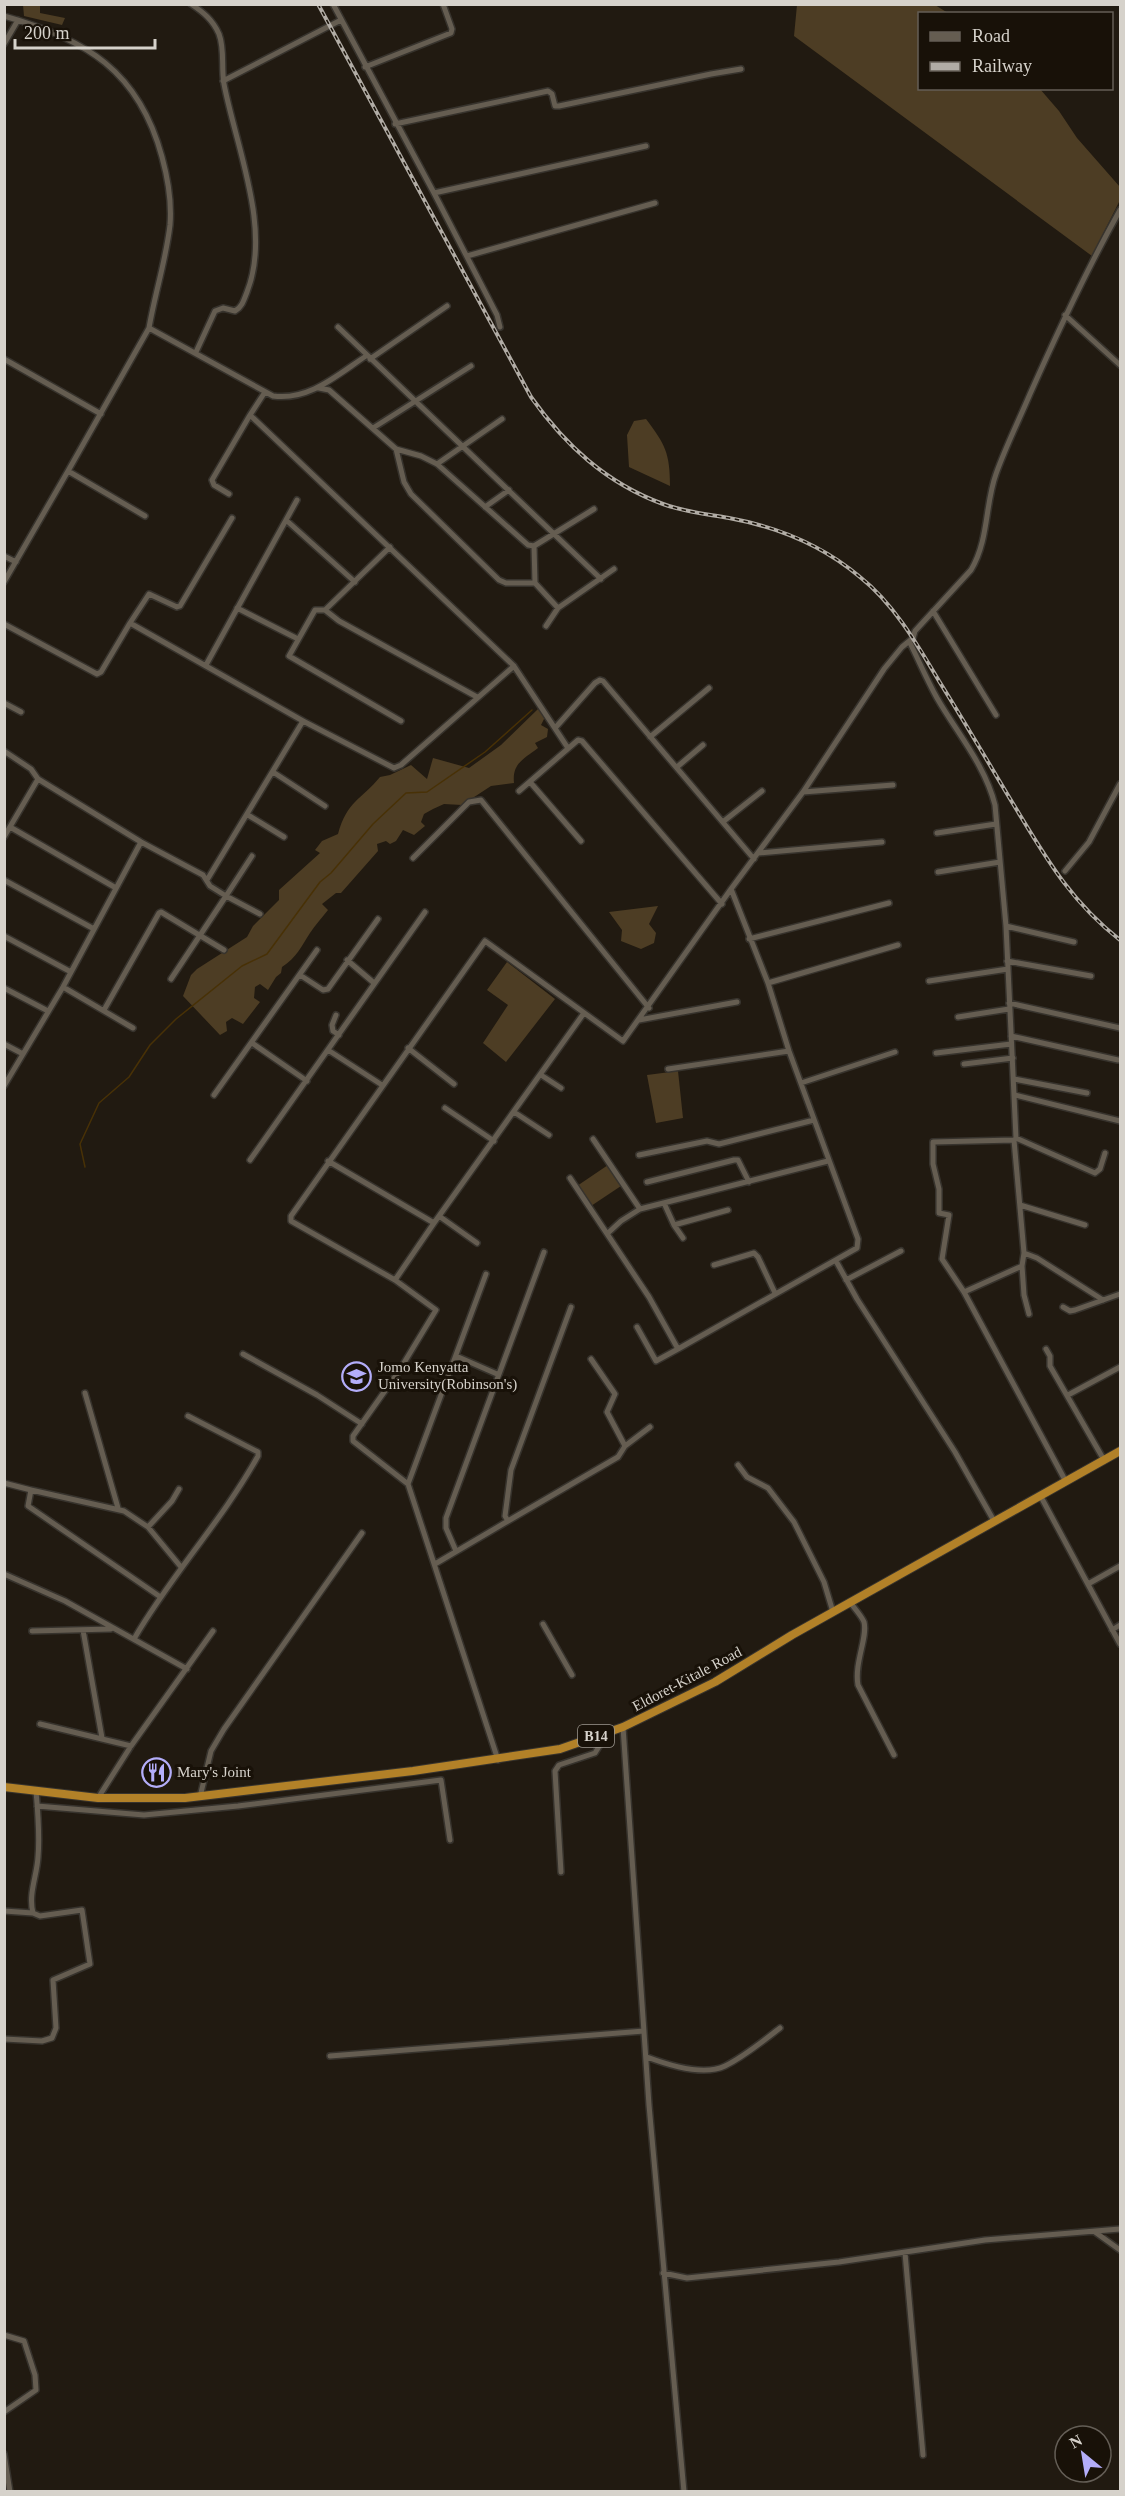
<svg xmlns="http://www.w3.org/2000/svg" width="1125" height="2496" font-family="Georgia,serif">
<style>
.green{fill:#4d3d24}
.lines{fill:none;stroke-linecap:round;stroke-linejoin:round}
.stream{stroke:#483106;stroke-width:1.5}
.minor-casing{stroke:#37332d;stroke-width:8}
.highway-casing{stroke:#37332d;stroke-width:10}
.minor{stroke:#655d51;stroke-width:5}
.highway{stroke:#b28128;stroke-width:8}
.rail-casing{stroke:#b1aca5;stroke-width:4}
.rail{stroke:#181108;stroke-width:1.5;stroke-dasharray:4.5;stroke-linecap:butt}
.labels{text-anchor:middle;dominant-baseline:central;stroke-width:6;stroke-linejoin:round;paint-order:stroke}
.shield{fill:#181108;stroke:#9d9890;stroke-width:1.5}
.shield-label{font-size:14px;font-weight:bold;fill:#d6d2cb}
.poi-label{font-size:15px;fill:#d6d2cb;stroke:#181108;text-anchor:start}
.street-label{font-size:15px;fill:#d6d2cb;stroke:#181108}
</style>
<rect width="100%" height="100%" fill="#211a11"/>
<path class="green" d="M23,5H40V13L65,18L62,25L24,16Z
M797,5H935L948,13L920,14V88L1040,89L1059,111L1077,138L1120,187V200L1092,256L794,36Z
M646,419C665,444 670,453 670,486L629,467L627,435L634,421Z
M538,709L541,710L546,715L541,725L548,729L547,737L535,743L538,748C524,759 512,763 514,783L491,786L462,805L444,804L433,809L424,814L421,822L425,826L414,835L403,830L396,841L390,844L386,841L377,844L378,851L341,893H336L322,904L328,910C322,918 315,925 310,933C301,947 297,957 282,967L281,973L276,977L268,990L260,984L255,987L254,998L260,1002L243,1024L232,1018L226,1022L227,1031L220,1035L183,996L191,975L197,969L247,937L253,926L279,900V890L320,853L315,850L322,841L338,834C347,801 361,800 380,777L390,775L411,765L427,779L433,758L469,768L501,745Z
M658,906L649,924L656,933L654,943L641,949L621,941L622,930L609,912Z
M507,962L555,999L506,1062L483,1043L508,1005L487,990Z
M678,1071L683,1118L656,1123L647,1075Z
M608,1165L621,1186L591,1206L577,1186Z"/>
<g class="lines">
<path class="stream" d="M85,1167L80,1144L99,1103L129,1077L150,1045L176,1019L242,966L267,954L320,882L331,873L373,824L406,793L427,792L485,752L532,710"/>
<defs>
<path id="minor" d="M191,4C203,12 213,20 219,34C225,50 221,67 224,84C236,147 272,229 247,292C244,300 242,307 235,311L223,308L215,311L196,352
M333,4L434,193L497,315L500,327
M4,16C86,39 139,71 162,157C168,179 172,201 170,225C166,260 155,293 149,328
M4,44L18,20
M365,67L451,33L452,29L443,4
M223,81L341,20
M395,124L548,91L552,94L555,106H559L711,74L741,69
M434,193L646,146
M467,256L655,203
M1065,315L1120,365
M338,327L601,579
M4,359L101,414
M370,359L447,306
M319,388L329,390L396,449L421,456L437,464L528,545L534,546L594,509
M265,392L250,415L514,666L568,748
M373,428L471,366
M396,449L404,482L411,494L499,580L506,583H535L558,608
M437,464L502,419
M229,494L214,485L212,480L250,415
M485,507L509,490
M145,516L68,471L149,328L273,396C309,401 337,375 366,356
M286,520L355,582
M534,546L535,583
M390,547L325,610H315L289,656L401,721
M4,556L16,562
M4,582L68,471
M237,608L298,639
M325,610L339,621L477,697
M933,611L996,715
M130,623L149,594L177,607L180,606L232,518
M4,624L97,674L101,672L130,623L303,721L394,768L401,765L514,666
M546,626L558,608L614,569
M910,643C919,661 927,680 937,698C957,733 985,765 995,805L1006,926L1016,1138L1014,1140L1024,1253L1037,1258L1103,1300
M206,665L297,500
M4,703L21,712
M556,727L595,683L600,680L603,681L754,859
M650,737L709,688
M4,751L31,769L38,779L141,842L203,875L210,886L226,896L171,979
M677,767L703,745
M273,772L325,806
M530,782L581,841
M519,791L578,740L582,741L722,904
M803,792L893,785
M248,815L284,837
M724,821L762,791
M10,827L116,888
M937,833L996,824
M4,837L38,779
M758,853L882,842
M252,856L226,896L260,914
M413,858L469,802L481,800L649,1008
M1065,871L1089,842L1120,784
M938,872L1000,862
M4,880L94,929
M207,880L303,721
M1006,926L1074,942
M4,936L71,972
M749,939L889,903
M347,960L374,983
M1007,961L1091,976
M300,975L323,990L328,989L378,919
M929,981L1008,969
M768,983L898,945
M63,987L133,1028
M4,988L48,1011
M1009,1003L1120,1028
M104,1010L159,913L161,912L224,950
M336,1015L332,1025L333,1031L339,1035
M958,1017L1009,1009
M639,1020L737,1002
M1011,1036L1118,1060
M252,1043L307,1081
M4,1044L23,1054
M408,1048L454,1084
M328,1050L382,1085
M936,1053L1011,1044
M964,1064L1013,1058
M668,1069L789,1051
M541,1075L561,1088
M1014,1079L1087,1093
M801,1083L895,1052
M4,1086L63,987L141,842
M214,1095L317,950
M1015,1095L1120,1121
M445,1108L494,1141
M514,1112L549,1135
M1016,1138L1095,1173L1100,1169L1105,1153
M593,1139L640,1209
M1014,1140L933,1142V1164L939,1189V1213L949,1215L942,1259L964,1292L1065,1480
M639,1155L707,1141L719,1144L814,1120
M250,1160L425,912
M328,1161L434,1223
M570,1178L649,1297L678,1349L857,1248L858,1239L789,1051L768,983L731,889
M647,1182L734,1160H738L749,1182
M664,1203L674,1225L728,1210
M1020,1205L1085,1225
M439,1216L477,1243
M674,1225L683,1238
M608,1233L621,1221L640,1209L828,1161
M836,1261L857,1299L955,1452L994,1521
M714,1265L754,1253L758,1257L775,1293
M1022,1266L1024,1295L1029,1314
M395,1280L434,1223L584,1013
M846,1280L901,1251
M964,1292L1022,1266L1024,1253
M1063,1307L1070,1311L1075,1310L1120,1294
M637,1327L656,1361L678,1349
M1046,1349L1050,1356V1366L1104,1460
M243,1354L317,1395L362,1424
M456,1356L497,1374
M591,1359L615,1394L607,1412L625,1446
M85,1393L118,1508
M1068,1395L1120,1367
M738,1465L747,1477L768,1488L794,1522L824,1582L833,1612
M4,1483L31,1490L28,1506L159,1596
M408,1484L486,1274
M31,1490L124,1511L148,1527L181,1567
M1040,1495L1120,1644
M508,1521L618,1457L625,1446L650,1427
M148,1527L172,1501L179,1489
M456,1551L446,1528V1518L544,1252
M435,1564L508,1521L505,1516L511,1470L571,1307
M4,1574L65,1601L187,1669
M1088,1584L1120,1566
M850,1602C854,1608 861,1615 864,1622C868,1637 854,1663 858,1685L894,1755
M543,1624L572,1675
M83,1630L102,1738
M1112,1630L1120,1625
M32,1631L111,1629
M134,1639C171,1575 222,1521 258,1456V1452L188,1416
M40,1724L131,1746
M623,1727L649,2105L684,2492
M498,1760L408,1484L353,1441V1436L399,1371L436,1310L395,1280L291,1221V1216L485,941L623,1041L731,889L803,792L884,669L902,647L913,638L915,631L971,570C989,540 985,504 996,474C1006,446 1019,420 1030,394C1058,331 1087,269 1120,210
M200,1797L211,1751L224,1729L362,1533
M98,1798L131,1746L213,1631
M37,1806L144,1815L238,1806L441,1780L450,1840
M561,1872L555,1771L559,1765L595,1753L608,1732
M4,1911L33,1913
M4,2039L42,2041L52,2038L56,2028L53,1980L90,1964L82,1910L40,1916L33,1913C28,1894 37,1876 38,1857C40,1835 38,1813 36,1791
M330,2056L644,2031
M647,2057C668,2065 704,2076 725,2066C745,2056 763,2041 780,2028
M1095,2232L1120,2250
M905,2253L923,2455
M663,2273L687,2278L839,2262L985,2240L1120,2229
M4,2335L24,2341L35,2375L36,2390L4,2412
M4,2454L10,2492"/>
<path id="highway" d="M4,1787L98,1798H185L413,1771L560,1749L623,1727L715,1682L792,1635L1120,1451"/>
</defs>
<use href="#minor" class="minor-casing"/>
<use href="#highway" class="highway-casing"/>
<use href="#minor" class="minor"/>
<use href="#highway" class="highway"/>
<defs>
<path id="rail" d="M318,4L531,397C565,445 606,483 663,504C684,512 707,514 729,518C778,527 822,545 860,577C894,604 917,644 939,681C964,721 988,762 1012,802C1045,856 1069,900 1120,940"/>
</defs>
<use href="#rail" class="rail-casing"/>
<use href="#rail" class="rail"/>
</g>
<defs>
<symbol id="university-ring" viewBox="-11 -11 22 22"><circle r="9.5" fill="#181108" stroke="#b3adf9" stroke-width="1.5"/><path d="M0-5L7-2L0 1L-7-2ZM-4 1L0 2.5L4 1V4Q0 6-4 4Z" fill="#b3adf9"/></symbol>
<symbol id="restaurant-ring" viewBox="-11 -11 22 22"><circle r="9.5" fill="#181108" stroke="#b3adf9" stroke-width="1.5"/><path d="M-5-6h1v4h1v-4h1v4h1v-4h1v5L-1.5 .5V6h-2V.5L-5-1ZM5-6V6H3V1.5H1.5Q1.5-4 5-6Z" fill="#b3adf9"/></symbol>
</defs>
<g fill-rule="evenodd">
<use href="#university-ring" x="340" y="1360" width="33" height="33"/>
<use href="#restaurant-ring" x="140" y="1756" width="33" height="33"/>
</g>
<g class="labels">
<rect class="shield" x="578" y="1725" width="36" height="22" rx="4.5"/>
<g class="shield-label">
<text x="596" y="1736">B14</text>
</g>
<g class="poi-label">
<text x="378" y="1367">Jomo Kenyatta<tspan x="378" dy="17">University(Robinson's)</tspan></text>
<text x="177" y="1772">Mary's Joint</text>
</g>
<g class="street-label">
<text transform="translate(687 1679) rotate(-28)">Eldoret-Kitale Road</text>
</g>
</g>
<rect width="1125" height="2496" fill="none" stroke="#d6d2cb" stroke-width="12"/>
<rect x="918" y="12" width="195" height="78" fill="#181108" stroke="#645e56" stroke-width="1.5"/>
<rect x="930" y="32" width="30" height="9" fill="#655d51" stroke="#645e56" stroke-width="1.5"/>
<text x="972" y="42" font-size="18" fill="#d6d2cb">Road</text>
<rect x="930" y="62" width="30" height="9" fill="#b1aca5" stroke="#645e56" stroke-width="1.5"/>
<text x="972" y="72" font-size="18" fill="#d6d2cb">Railway</text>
<g transform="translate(1083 2454) rotate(330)"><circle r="28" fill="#181108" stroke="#645e56" stroke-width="1.5"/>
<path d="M0-4.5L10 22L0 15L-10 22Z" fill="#b3adf9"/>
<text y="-9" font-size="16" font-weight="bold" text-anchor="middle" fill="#d6d2cb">N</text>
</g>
<path d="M15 39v9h140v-9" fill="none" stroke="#d6d2cb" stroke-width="3"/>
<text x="24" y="39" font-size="18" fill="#d6d2cb" stroke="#181108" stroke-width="4.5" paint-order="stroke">200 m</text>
</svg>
